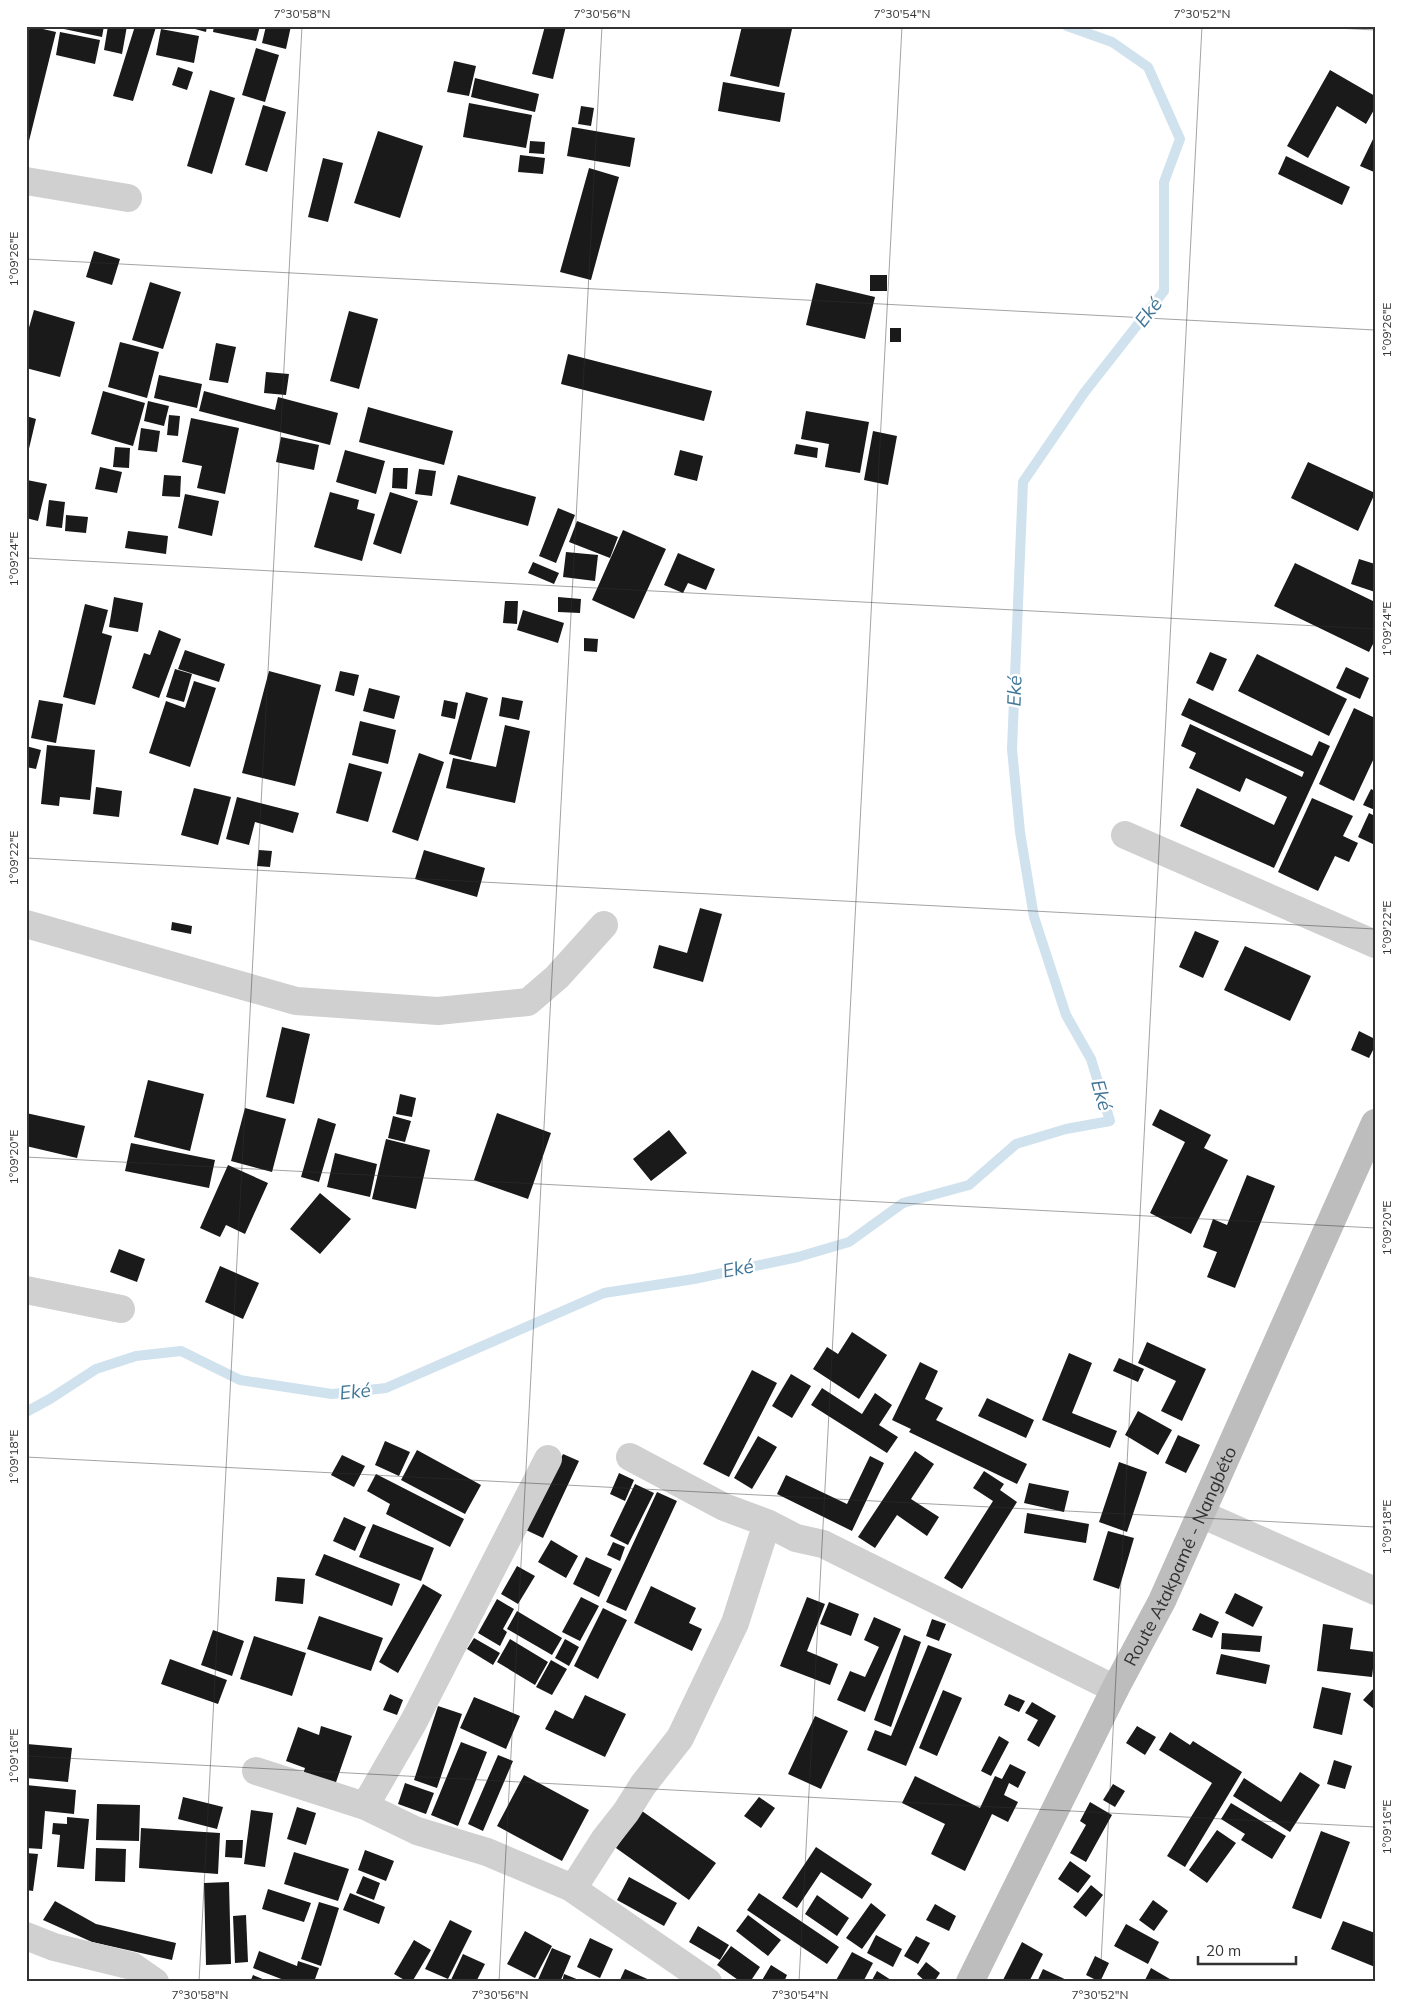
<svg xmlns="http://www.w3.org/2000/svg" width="1401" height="2008" font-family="Mulish,sans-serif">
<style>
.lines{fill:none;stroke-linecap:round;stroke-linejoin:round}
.stream{stroke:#cfe2ee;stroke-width:10}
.building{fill:#1a1a1a}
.minor{stroke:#d0d0d0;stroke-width:28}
.secondary{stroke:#bdbdbd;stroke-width:28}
.ticks{fill:none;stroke:#333;stroke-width:1;stroke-opacity:0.45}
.labels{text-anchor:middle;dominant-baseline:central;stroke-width:5;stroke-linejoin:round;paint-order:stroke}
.street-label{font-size:18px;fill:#333;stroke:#fff}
.water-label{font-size:19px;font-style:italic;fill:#3f7597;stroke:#fff}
.neatline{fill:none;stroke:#333;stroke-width:2}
.ticks-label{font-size:12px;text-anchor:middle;fill:#333}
</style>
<rect width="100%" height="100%" fill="#fff"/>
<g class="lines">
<path class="stream" d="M26,1412L50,1399L96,1369L136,1356L181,1351L240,1380L332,1394L386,1388L604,1293L694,1279L798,1257L849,1242L903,1203L969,1185L1016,1144L1066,1129L1110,1121L1091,1059L1066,1015L1034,917L1020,832L1012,749L1023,482L1084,393L1164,291V182L1180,139L1148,67L1112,42L1067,26"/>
</g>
<path class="building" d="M30,26L56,32L28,145L26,144V43Z
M64,26H104L102,37L64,29Z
M108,26H127L122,54L104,50Z
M135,26L156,27L133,101L113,96Z
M184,26H207L206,32Z
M214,26H260L256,41L213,32Z
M266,26H291L286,49L262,43Z
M545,26H566L553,79L532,74Z
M742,26H782L792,29L779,87L730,76Z
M161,29L199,36L194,63L156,55Z
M60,32L100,40L95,64L56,55Z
M256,48L279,55L265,102L242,95Z
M454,61L476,66L469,96L447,92Z
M178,67L193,72L187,90L172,85Z
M1330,70L1375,96V108L1366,124L1337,106L1308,158L1287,146Z
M475,78L539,94L535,112L471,97Z
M723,82L785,93L780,122L718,111Z
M210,90L235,98L212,174L187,166Z
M469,103L532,115L526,148L463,137Z
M263,105L286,112L267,172L245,165Z
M581,106L594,108L591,126L578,124Z
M572,127L635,138L630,167L567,156Z
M378,131L423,146L400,218L354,203Z
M1375,135V170L1374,172L1360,166Z
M530,141L545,142L544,154L529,153Z
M520,155L545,158L543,174L518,172Z
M1286,156L1350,187L1342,205L1278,174Z
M323,158L343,163L328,222L308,217Z
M589,168L619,177L591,280L560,272Z
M94,251L120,259L112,285L86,277Z
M870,275H887V291H870Z
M150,282L181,292L163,349L132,340Z
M816,283L875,297L865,339L806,325Z
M34,310L75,322L60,377L26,368V338Z
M349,311L378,319L359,389L330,381Z
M890,328H901V342H890Z
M120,342L159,352L147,398L108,387Z
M216,343L236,347L228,383L209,380Z
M568,354L712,391L704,421L561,384Z
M266,372L289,374L286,395L264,393Z
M159,375L202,384L197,408L154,398Z
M103,391L145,403L133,446L91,434Z
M204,391L275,410L278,397L338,413L330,445L199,411Z
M148,401L169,406L164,426L144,421Z
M368,407L453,431L444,465L359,442Z
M806,411L869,422L860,473L825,467L829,444L801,439Z
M169,415L180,416L178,436L167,435Z
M26,416L36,419L27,457H26Z
M191,418L239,428L225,494L197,488L202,466L182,462Z
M141,428L160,431L157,452L138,450Z
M873,431L897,436L888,485L864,480Z
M281,437L319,445L314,470L276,462Z
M796,444L818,448L817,458L794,454Z
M115,447L130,448L129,468L113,467Z
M345,450L385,461L376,494L336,482Z
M680,450L703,456L697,481L674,475Z
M1308,462L1375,493L1358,531L1291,498Z
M100,467L122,472L117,493L95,489Z
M393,468H408L407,489L392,488Z
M419,469L436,471L432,496L415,494Z
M164,475L181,476L180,497L162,496Z
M458,475L536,497L528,526L450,504Z
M27,480L47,484L38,521L26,518Z
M330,492L359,500L357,509L375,514L362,561L314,547Z
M390,492L418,501L401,554L373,544Z
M185,494L219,501L212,536L178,528Z
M49,500L65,502L62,528L46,526Z
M558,508L575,515L556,563L539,556Z
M66,515L88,517L86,533L65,531Z
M577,521L618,537L610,558L569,542Z
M623,530L666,549L634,619L592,600Z
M128,531L168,536L166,554L125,548Z
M566,552L598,555L595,581L563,577Z
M678,553L715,569L706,590L688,583L683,593L664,585Z
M1359,559L1375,564V592L1351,584Z
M533,562L559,573L554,584L528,573Z
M1295,563L1375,602V640L1369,652L1274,606Z
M114,597L143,603L138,632L109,627Z
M558,597L581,599L580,613L558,612Z
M505,601H518L517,624L503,623Z
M85,604L108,610L102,633L112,636L95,705L63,697Z
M523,610L564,623L558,643L517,630Z
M159,630L181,639L159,698L132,688L144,653L150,655Z
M584,638L598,639L597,652L584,651Z
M185,650L225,664L219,682L178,669Z
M1210,652L1227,659L1213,691L1196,683Z
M1257,654L1347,699L1329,736L1238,691Z
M1346,667L1369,678L1360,699L1336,688Z
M175,669L192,674L184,702L166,697Z
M269,671L321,685L295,786L242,773Z
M340,671L359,675L354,696L335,691Z
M194,681L216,688L190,767L149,753L166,701L185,708Z
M369,688L400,696L394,719L363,711Z
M466,692L488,698L471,760L449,754Z
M502,697L523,701L519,720L499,716Z
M1189,698L1312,756L1319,741L1330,746L1274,868L1180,826L1197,788L1274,825L1287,797L1246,778L1240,792L1189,768L1196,753L1181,746L1190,724L1302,777L1304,772L1181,715Z
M39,700L63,704L56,743L31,738Z
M444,700L458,703L455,719L441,716Z
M1354,708L1375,718V756L1354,801L1319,784Z
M360,721L396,730L388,764L352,755Z
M505,725L530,731L515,803L446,788L453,758L496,767Z
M47,745L95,750L90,800L60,797L59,806L41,804Z
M26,746L41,750L36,769L26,767Z
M419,753L444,762L418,841L392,832Z
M349,763L382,772L368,822L336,813Z
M96,787L122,791L119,817L93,814Z
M194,788L231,797L218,845L181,835Z
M1371,789L1375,791V810L1363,805Z
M237,797L299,813L293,833L255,822L249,845L226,839Z
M1312,798L1353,816L1343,836L1358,843L1349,862L1335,856L1318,891L1278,872Z
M1369,813L1375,816V845L1358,837Z
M259,850L272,851L270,867L257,866Z
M424,850L485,868L477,897L415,879Z
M700,908L722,914L703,982L653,968L659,945L687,953Z
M172,922L192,926L191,934L171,930Z
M1195,931L1219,941L1203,978L1179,967Z
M1245,946L1311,976L1290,1021L1224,990Z
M282,1027L310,1034L294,1104L266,1097Z
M1359,1031L1375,1039V1046L1369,1058L1351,1050Z
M148,1080L204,1094L190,1151L134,1137Z
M400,1094L416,1098L412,1117L396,1114Z
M245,1108L286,1119L272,1172L231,1161Z
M1160,1109L1211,1135L1204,1148L1228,1160L1191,1234L1150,1213L1185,1142L1152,1125Z
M26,1113L85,1126L77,1158L26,1146Z
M497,1113L551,1133L528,1199L474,1180Z
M393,1116L411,1121L405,1142L388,1138Z
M318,1118L336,1124L319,1182L301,1177Z
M669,1130L687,1153L651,1181L633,1159Z
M386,1139L430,1150L416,1209L372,1199Z
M131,1143L215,1160L209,1188L125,1171Z
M335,1153L377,1164L370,1197L327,1187Z
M228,1165L268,1183L245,1234L226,1225L220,1237L200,1228Z
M1247,1175L1275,1186L1235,1288L1207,1277L1217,1252L1203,1247L1213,1219L1227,1225Z
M320,1193L351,1219L320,1254L290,1229Z
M119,1249L145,1259L137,1282L110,1272Z
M220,1266L259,1283L243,1319L205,1302Z
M852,1332L887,1355L859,1399L813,1369L827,1347L838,1354Z
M1147,1342L1206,1369L1182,1421L1161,1411L1176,1381L1138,1363Z
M1069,1353L1092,1363L1072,1413L1117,1431L1110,1448L1042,1420Z
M1119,1358L1144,1369L1138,1382L1113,1371Z
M920,1362L938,1371L925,1399L943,1408L936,1420L1027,1464L1017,1484L909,1432L911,1429L892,1420Z
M752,1370L777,1383L729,1477L703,1464Z
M791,1374L811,1386L792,1418L772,1406Z
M822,1388L862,1414L875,1393L892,1405L879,1425L898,1437L887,1453L811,1405Z
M987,1398L1034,1420L1026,1438L978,1416Z
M1138,1411L1172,1430L1158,1455L1125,1435Z
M1178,1435L1200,1445L1186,1473L1165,1463Z
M758,1436L777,1447L752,1489L734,1478Z
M385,1441L410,1452L399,1476L375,1465Z
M417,1450L481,1485L465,1514L401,1480Z
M915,1451L934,1464L911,1499L939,1517L927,1536L897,1515L875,1548L858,1537Z
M563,1454L579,1461L543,1538L526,1530Z
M342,1455L365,1466L354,1487L331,1475Z
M870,1456L884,1463L852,1531L777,1494L786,1475L847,1504Z
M1119,1462L1147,1472L1127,1532L1099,1522Z
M984,1471L1004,1484L1000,1490L1017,1502L962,1589L944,1578L993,1501L973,1488Z
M619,1473L634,1480L625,1501L610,1494Z
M376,1474L464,1519L450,1547L386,1514L390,1504L367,1491Z
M1029,1483L1069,1491L1064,1512L1024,1503Z
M635,1484L654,1493L628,1545L610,1536Z
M657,1492L677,1501L626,1611L606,1602Z
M1027,1513L1089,1524L1086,1543L1024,1533Z
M344,1517L366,1527L355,1551L333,1541Z
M373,1524L434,1548L421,1581L359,1557Z
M1108,1531L1134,1538L1119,1589L1093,1580Z
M551,1540L578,1556L566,1578L538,1562Z
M613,1542L625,1547L620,1561L607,1555Z
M324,1554L400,1584L392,1606L315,1575Z
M586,1557L612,1569L599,1597L573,1584Z
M517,1566L535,1576L518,1604L501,1594Z
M277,1577L305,1579L303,1604L275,1601Z
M423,1584L442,1595L398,1673L379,1662Z
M651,1586L696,1608L689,1623L702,1629L692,1651L634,1623Z
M1235,1593L1263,1607L1253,1627L1225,1613Z
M581,1597L599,1606L580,1641L562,1632Z
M807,1597L825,1604L807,1651L838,1664L830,1685L780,1666Z
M497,1599L514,1609L503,1629L507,1632L500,1646L478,1633Z
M829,1602L859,1614L851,1636L820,1624Z
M603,1608L627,1620L598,1679L574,1666Z
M517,1611L562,1638L552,1655L507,1629Z
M1200,1613L1219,1622L1212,1638L1192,1630Z
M319,1616L383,1638L371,1671L307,1649Z
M874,1617L901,1629L865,1712L837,1700L850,1671L865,1677L879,1647L864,1640Z
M932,1619L946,1624L939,1641L926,1636Z
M1323,1624L1353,1628L1350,1649L1375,1652L1372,1677L1317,1671Z
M213,1630L244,1641L232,1676L201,1665Z
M1222,1633L1262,1636L1260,1652L1221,1649Z
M904,1635L921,1642L891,1727L874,1720Z
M254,1636L306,1653L292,1696L240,1679Z
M474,1638L500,1653L493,1665L467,1649Z
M510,1639L548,1662L535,1685L497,1662Z
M565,1639L579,1647L569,1666L555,1658Z
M928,1645L952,1654L906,1766L867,1750L875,1730L891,1736Z
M1221,1654L1270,1665L1266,1684L1216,1674Z
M170,1659L227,1680L218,1704L161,1684Z
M551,1660L567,1669L552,1695L536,1687Z
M1322,1687L1351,1693L1342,1735L1313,1728Z
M1375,1687V1710L1363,1700Z
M943,1690L962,1698L937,1756L919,1748Z
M390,1694L403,1700L397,1715L383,1710Z
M1009,1694L1025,1701L1019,1712L1004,1705Z
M585,1695L626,1714L605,1757L545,1729L555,1710L573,1719Z
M474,1697L520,1716L506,1749L460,1728Z
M1032,1702L1056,1716L1039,1747L1027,1740L1038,1720L1025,1713Z
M438,1706L462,1714L437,1788L414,1780Z
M815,1716L848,1731L821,1789L788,1774Z
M321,1726L352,1736L334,1788L302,1777L305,1768L286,1761L298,1727L319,1735Z
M1137,1726L1156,1737L1145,1755L1126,1743Z
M1170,1732L1190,1745L1193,1741L1242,1772L1185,1867L1167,1856L1212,1783L1159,1750Z
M999,1736L1009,1742L991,1776L981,1771Z
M461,1742L487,1752L458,1826L431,1815Z
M27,1744L72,1748L68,1782L26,1778Z
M498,1755L513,1761L483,1831L468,1824Z
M1334,1760L1352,1766L1345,1789L1327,1784Z
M1010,1764L1026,1772L1018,1788L1009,1783L1004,1795L1018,1802L1008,1822L992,1814L965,1871L931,1854L945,1824L902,1803L915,1776L980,1808L995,1776L1002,1779Z
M1300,1772L1320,1785L1290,1832L1233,1796L1244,1778L1281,1802Z
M524,1775L589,1810L562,1861L497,1826Z
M405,1783L434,1793L426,1814L398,1804Z
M1113,1784L1125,1791L1115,1807L1103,1800Z
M26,1785L76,1790L74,1814L45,1811L42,1849L26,1848Z
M183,1797L223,1807L217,1829L178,1819Z
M759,1797L775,1808L761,1828L744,1816Z
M1090,1802L1112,1815L1086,1862L1070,1853L1086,1825L1080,1821Z
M1231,1803L1286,1836L1272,1859L1241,1840L1245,1834L1221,1819Z
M97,1804L140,1805L139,1841L96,1840Z
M297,1807L316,1813L306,1845L287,1839Z
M251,1810L273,1813L265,1867L244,1864Z
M642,1811L716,1863L689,1900L616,1848Z
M67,1817L89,1819L84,1869L57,1867L60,1835L52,1834L53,1823L67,1824Z
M141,1828L220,1833L218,1874L139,1868Z
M1217,1830L1236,1843L1207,1883L1189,1870Z
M1321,1831L1350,1842L1321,1919L1292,1908Z
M226,1840H243L242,1858L225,1857Z
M816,1847L872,1884L862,1899L821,1872L797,1908L782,1898Z
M96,1848L126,1849L125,1882L95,1881Z
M365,1850L394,1861L386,1881L358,1870Z
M294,1852L349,1869L338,1901L284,1884Z
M26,1853L38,1854L33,1891L26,1890Z
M1070,1861L1091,1876L1078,1893L1058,1879Z
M363,1876L380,1883L374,1900L356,1893Z
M629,1877L677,1903L664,1926L617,1900Z
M229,1882L231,1964L206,1965L204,1883Z
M1091,1885L1103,1895L1086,1917L1073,1907Z
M268,1889L311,1903L304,1922L262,1909Z
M350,1893L385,1907L379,1924L343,1910Z
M759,1893L839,1947L827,1964L747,1910Z
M817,1895L849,1918L837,1936L805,1914Z
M1153,1900L1168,1911L1154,1931L1139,1920Z
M55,1901L96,1924L176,1943L172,1960L92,1942L43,1920Z
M319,1902L339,1908L321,1966L301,1959Z
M871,1903L886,1915L862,1949L846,1938Z
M935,1904L956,1916L949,1931L926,1920Z
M246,1915L248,1962L235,1963L233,1916Z
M748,1915L781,1940L768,1956L736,1931Z
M450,1920L472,1931L448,1979L425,1969Z
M1343,1921L1375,1933V1967L1331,1949Z
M1126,1924L1159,1942L1148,1964L1114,1946Z
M698,1926L729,1945L720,1960L689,1942Z
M525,1931L552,1946L535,1978L507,1964Z
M876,1935L902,1949L893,1967L867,1953Z
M916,1936L930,1943L918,1964L904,1956Z
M590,1938L613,1949L600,1978L577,1967Z
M414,1940L431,1950L412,1982H408L394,1974Z
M1022,1942L1043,1954L1029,1982H1002Z
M731,1946L760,1967L750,1982H741L717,1965Z
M552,1948L571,1956L560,1982H537Z
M259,1951L297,1966L298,1961L319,1968L314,1982H289L253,1968Z
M852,1952L873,1963L863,1982H835Z
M463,1954L485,1964L476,1982H450Z
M1095,1956L1109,1963L1100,1982L1086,1975Z
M926,1962L940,1973L934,1982H926L917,1974Z
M771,1965L787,1975L784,1982H761Z
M1151,1968L1175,1982H1144Z
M625,1969L654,1982H619Z
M1043,1969L1071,1982H1037Z
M877,1971L891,1980L890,1982H871Z
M564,1974L584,1982H562Z
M253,1975L270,1982H250Z"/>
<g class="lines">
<path class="minor" d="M26,181L128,198
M1125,835L1375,944
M26,924L296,1001L438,1011L528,1002L557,977L604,925
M26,1290L121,1309
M630,1457L724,1507L767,1523L796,1538L823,1544L1115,1689
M1201,1514L1375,1591
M256,1771L365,1806L417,1831L487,1852L570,1887L708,1982
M365,1806L414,1721L548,1459
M570,1887L579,1879L604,1840L626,1812L643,1785L680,1738L735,1623L767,1523
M26,1936L54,1947L132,1966L155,1982"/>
<path class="secondary" id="s1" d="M970,1982L1115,1689L1162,1601L1375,1123"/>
</g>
<path class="ticks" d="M1297,26L1375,30M26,259L1375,330M26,558L1375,629M26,858L1375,929M26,1157L1375,1228M26,1457L1375,1527M26,1756L1375,1827M199,1982L302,26M499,1982L602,26M799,1982L902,26M1100,1982L1202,26"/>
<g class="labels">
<g class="street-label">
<text stroke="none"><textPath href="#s1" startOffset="475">Route Atakpamé - Nangbéto</textPath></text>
</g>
<g class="water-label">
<text transform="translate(1148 312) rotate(-52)">Eké</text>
<text transform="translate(1014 691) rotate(-88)">Eké</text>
<text transform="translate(1102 1095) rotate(74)">Eké</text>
<text transform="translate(738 1268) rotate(-11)">Eké</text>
<text transform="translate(355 1391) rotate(-6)">Eké</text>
</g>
</g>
<rect width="1401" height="2008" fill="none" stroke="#ffffff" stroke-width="55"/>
<path d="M1198 1956v8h98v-8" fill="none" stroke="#333333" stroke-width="2.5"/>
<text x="1206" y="1956" font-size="15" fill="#333333" stroke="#ffffff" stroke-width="4" paint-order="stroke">20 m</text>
<rect x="28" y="28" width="1346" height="1952" class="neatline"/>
<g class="ticks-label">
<text x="302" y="18">7°30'58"N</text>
<text x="602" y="18">7°30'56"N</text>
<text x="902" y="18">7°30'54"N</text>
<text x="1202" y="18">7°30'52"N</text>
<text transform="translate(14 259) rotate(-90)" y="4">1°09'26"E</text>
<text transform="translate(1387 330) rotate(-90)" y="4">1°09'26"E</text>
<text transform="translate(14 559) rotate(-90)" y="4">1°09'24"E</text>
<text transform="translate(1387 629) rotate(-90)" y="4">1°09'24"E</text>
<text transform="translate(14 858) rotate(-90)" y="4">1°09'22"E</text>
<text transform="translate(1387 928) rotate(-90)" y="4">1°09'22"E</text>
<text transform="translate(14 1157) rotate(-90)" y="4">1°09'20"E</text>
<text transform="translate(1387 1228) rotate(-90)" y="4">1°09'20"E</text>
<text transform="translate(14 1457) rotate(-90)" y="4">1°09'18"E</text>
<text transform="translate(1387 1527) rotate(-90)" y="4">1°09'18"E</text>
<text transform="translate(14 1756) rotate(-90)" y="4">1°09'16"E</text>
<text transform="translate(1387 1827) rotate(-90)" y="4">1°09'16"E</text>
<text x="200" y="1999">7°30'58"N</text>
<text x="500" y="1999">7°30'56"N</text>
<text x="800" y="1999">7°30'54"N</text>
<text x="1100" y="1999">7°30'52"N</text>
</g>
</svg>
